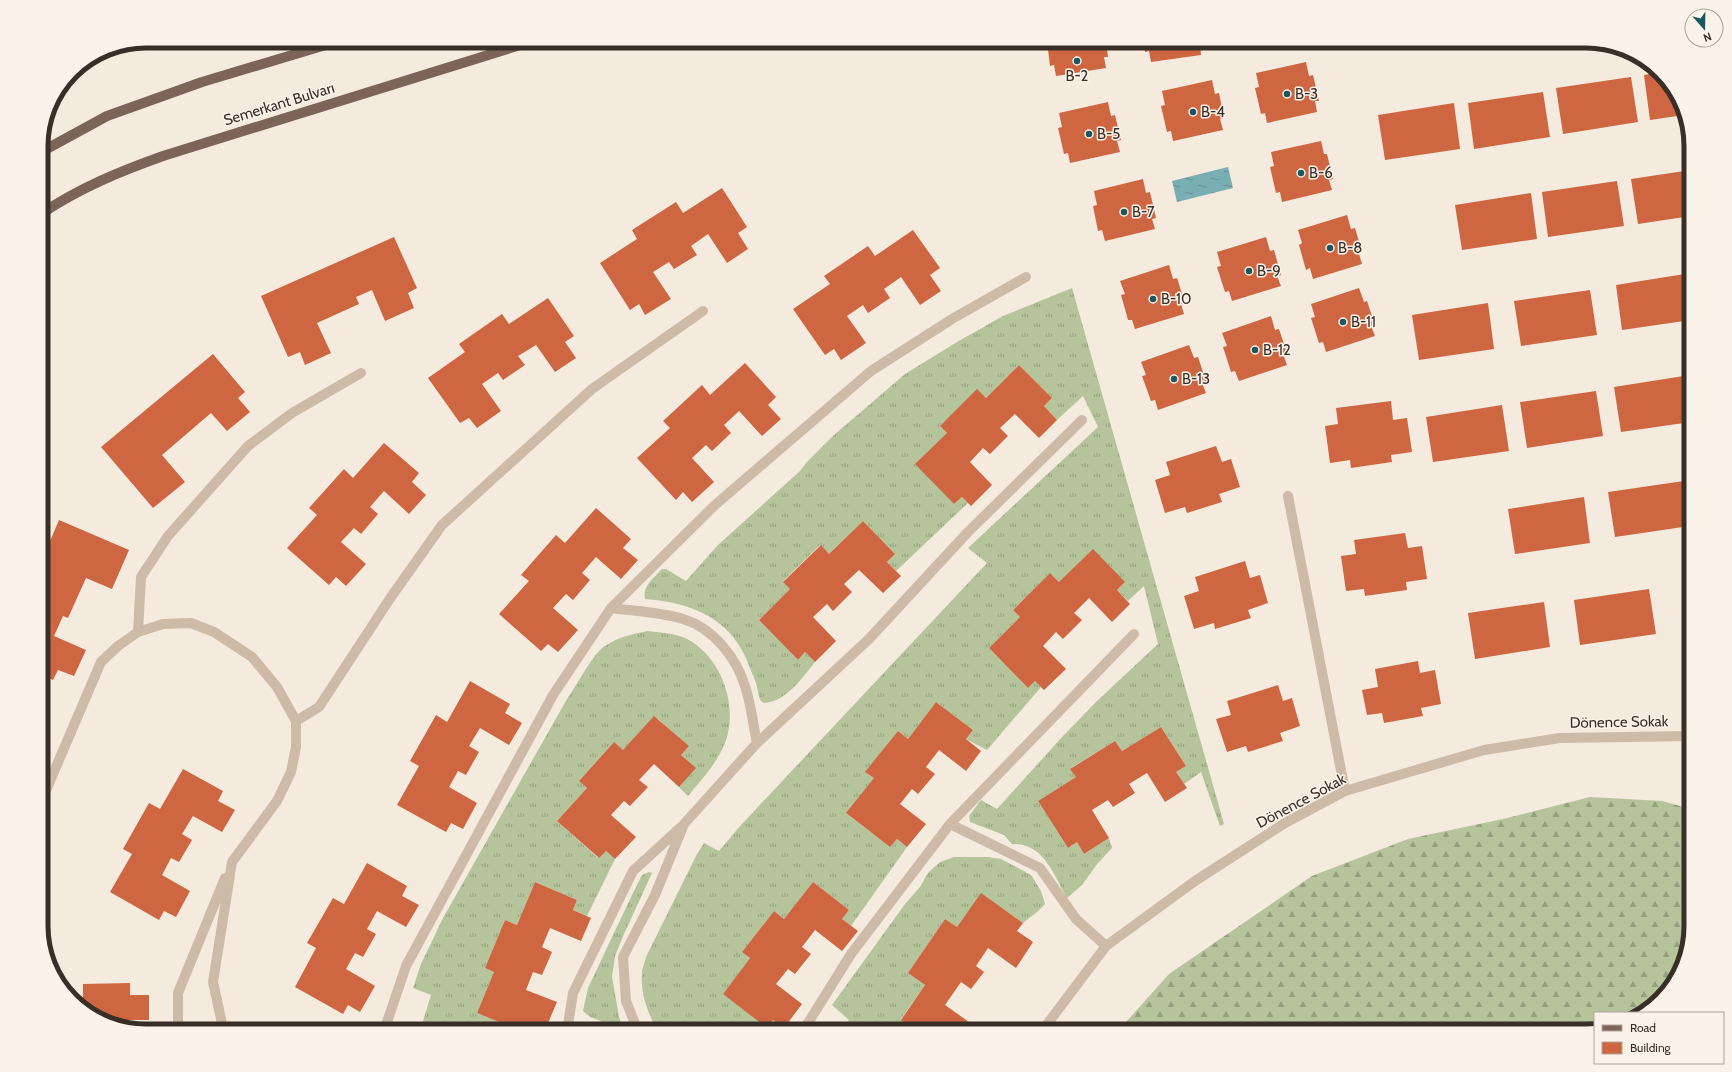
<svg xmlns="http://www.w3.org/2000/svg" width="1732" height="1072" font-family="Cabin,sans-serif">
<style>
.grass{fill:url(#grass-tufts)}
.forest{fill:url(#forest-firs)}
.water{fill:url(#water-ripples)}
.building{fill:#ce6741}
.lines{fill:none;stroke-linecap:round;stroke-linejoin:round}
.lane{stroke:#cdbaa7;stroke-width:10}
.street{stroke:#cdbaa7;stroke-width:10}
.primary{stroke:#7c6558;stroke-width:10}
.poi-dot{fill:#1b575e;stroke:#fbf3e9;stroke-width:1.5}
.labels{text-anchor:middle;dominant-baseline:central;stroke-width:3;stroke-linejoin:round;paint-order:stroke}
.poi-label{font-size:15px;fill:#392e28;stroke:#fbf3e9;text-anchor:start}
.street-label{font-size:15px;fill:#392e28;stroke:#fbf3e9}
.rim{fill:none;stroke:#392e28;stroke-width:5}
</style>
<defs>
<pattern id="grass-tufts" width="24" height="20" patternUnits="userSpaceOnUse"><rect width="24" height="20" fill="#b5c49b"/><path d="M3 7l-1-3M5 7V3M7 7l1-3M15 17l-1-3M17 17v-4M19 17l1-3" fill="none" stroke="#94a07e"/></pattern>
<pattern id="forest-firs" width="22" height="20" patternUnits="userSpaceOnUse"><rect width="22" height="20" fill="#b5c49b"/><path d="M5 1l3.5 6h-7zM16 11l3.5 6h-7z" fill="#94a07e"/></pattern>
<pattern id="water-ripples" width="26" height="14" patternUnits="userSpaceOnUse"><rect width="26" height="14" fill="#79afb3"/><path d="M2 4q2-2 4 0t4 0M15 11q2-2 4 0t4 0" fill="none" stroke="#648f92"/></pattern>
</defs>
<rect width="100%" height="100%" fill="#f4eadd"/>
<path class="grass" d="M1072,288L1224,824L1220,826L1201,772L1184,784L1176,772L1186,766L1161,727L1122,751L1115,741L1071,768L1076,777L1038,801L1068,848L1077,842L1084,854L1109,838L1112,848L1098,863L1082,885L1067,898C1054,875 1043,842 1012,844L1004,835L970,822L969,816L981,800L997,809L1063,736L1097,701L1158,644L1144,586L1128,601L1117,590L1125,582H1059L1050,573L1013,610L1020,617L989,648L1028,688L1035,681L1041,687L987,750L966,739L973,730L936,702L908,739L898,731L866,772L874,778L847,814L890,847L897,839L907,847L851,926L842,919L849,910L813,882L784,919L774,911L742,952L750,958L723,994L767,1027L773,1020L781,1026L777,1031H658C648,1015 640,992 642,973C642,968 645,962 646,957L697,854L704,843L719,851L741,825L987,563L968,548L1098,427L1083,396L1057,420L1044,406L1052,398L1019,365L986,398L977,390L940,426L947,433L954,504L962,497L968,503L896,571L887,562L895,554L863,521L829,554L820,545L783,581L790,589L759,620L798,660L805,652L815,662C802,678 786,702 764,703L761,701C758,696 758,689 756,683C753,675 749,666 746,658C727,616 688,602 645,599C642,586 654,578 662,569H666L686,581L718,545L800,471L806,463L834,435L905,374L957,342L1003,316Z
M648,631C661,633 675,633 687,639C721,657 738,704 726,740C719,761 702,779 688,796L679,787L695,768L681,755L688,746L658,719L623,750L613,743L579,781L587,788L557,821L598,858L606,851L615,859L587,916L573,910L577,900L535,882L517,925L505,920L485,968L494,972L477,1013L521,1031H420L431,995L413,988L421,964L443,918L567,699C576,687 593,653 605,646C618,637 633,634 648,631Z
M954,857H988L1001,859L1031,875L1041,891L1045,904L1037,912L1023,923L981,894L957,927L945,919L908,973L925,985L901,1019L917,1031H841L849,1020L832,1005L905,904L920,887L928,873L940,862Z
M649,872L652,873L624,934L615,956L612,977L619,1017L624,1031H597L601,1021L590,1017L583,1011L588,988L633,893L642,875Z"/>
<path class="forest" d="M1590,797L1662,801L1691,809V927L1677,979L1643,1013H1595V1029L1587,1031H1118L1169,974L1312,876L1408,839L1503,819Z"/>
<path class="water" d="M1228,167L1233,188L1177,202L1172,181Z"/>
<path class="building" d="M1047,41H1106L1108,57H1104L1106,68L1056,76L1054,65L1050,66Z
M1144,41H1203V43L1200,44L1201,55L1151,62L1149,51L1145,52Z
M1260,41H1288V42L1260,46Z
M1360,41H1394V42L1361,47Z
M1306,62L1309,76L1313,75L1319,101H1315L1317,112L1267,123L1265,113L1261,114L1255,88L1259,87L1256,73Z
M1657,73L1677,93L1684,115L1650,120L1644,75Z
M1631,77L1638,122L1563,134L1556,88Z
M1212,80L1215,94L1219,93L1224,118L1220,119L1223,130L1173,141L1171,131L1167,132L1161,106L1165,105L1162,91Z
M1543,92L1550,137L1474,149L1468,103Z
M1108,102L1111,116L1115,115L1121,140L1117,141L1120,152L1070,163L1068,153L1064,154L1058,128L1062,127L1059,113Z
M1454,103L1460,149L1385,160L1378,115Z
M1321,141L1324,154H1327L1333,179L1329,180L1332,190L1282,202L1280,192L1276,193L1270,167L1274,166L1271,152Z
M1691,170V216L1638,224L1631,179Z
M1143,179L1146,193L1150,192L1156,218L1152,219L1155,229L1105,241L1102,230L1098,231L1093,206L1097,205L1094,191Z
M1617,181L1624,226L1548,237L1542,192Z
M722,188L747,227L738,233L748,249L727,263L708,234L691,246L697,255L674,269L669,262L653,272L671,299L645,315L639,304L630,310L600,263L637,239L632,230L676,202L683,213Z
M1531,193L1537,239L1462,250L1455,205Z
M1347,215L1351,229L1355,228L1362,252L1359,254L1362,264L1313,279L1310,268L1306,270L1299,245L1302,243L1298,230Z
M913,230L940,268L930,275L941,291L920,305L901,277L884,289L890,298L868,313L863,305L847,316L866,343L841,360L834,349L825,355L793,309L830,284L824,276L868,246L875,256Z
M394,237L417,288L408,293L414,308L385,321L372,290L356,297L359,304L317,323L331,353L305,365L300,352L288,357L261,296Z
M1266,237L1270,251L1274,250L1281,275L1277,276L1281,286L1232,301L1229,291L1225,292L1217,267L1221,266L1217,252Z
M1169,265L1173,279L1177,278L1185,303L1181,304L1184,314L1135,329L1132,320H1128L1121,295L1125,294L1120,281Z
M1691,273V320L1622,330L1616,285Z
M1359,288L1364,302L1367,301L1375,325L1371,326L1375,336L1326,352L1323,342L1319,343L1311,318L1315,317L1311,304Z
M1590,290L1597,335L1521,346L1514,301Z
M548,298L574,336L565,342L576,358L555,372L536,345L518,356L525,365L503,380L498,373L482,384L501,411L477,428L469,418L460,423L428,378L465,352L459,344L502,314L509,324Z
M1488,303L1494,349L1419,360L1412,315Z
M1271,316L1275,330L1279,329L1287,353L1283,354L1287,365L1239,381L1235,371L1231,372L1223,347L1227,346L1222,333Z
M1189,345L1194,358L1198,357L1206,381L1202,383L1206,393L1158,410L1155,400L1151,401L1142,376L1146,375L1141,362Z
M213,354L245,392L238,398L250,412L227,431L211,413L162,455L185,482L153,508L101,447Z
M745,363L776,397L768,405L781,419L762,436L739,411L724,425L731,433L712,451L706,445L692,458L714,482L692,502L683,492L676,500L637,458L670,428L663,421L702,385L710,395Z
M1019,365L1052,398L1044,406L1057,420L1039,438L1015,414L1000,428L1008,436L990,454L983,448L970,462L992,485L971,506L962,497L954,504L915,464L947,433L940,426L977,389L986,398Z
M1690,375L1691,422L1621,432L1614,387Z
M1596,391L1603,436L1527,448L1520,402Z
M1391,401L1393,420L1407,418L1412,452L1391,455L1392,462L1351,468L1350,460L1330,463L1325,426L1338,424L1336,408Z
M1502,405L1509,451L1433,462L1426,417Z
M384,443L419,473L412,482L426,495L409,514L384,491L370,507L378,514L361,534L354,528L341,542L366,564L346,586L336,577L329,585L287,548L317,515L309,508L344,469L353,478Z
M1216,446L1222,462L1231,459L1240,487L1219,494L1222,502L1187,513L1185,507L1165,513L1155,480L1170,475L1166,462Z
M1684,481L1690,526L1615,537L1608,492Z
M1584,497L1590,543L1515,554L1508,509Z
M596,508L631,539L623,548L638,560L621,579L596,557L582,573L590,580L573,600L566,594L553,608L578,630L558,652L548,644L541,651L499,614L529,581L521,575L556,535L565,543Z
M59,520L129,550L112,589L86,578L68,618L63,616L54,636L86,650L74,676L58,670L53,680L41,675V562Z
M863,521L895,554L887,562L901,576L883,593L859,570L844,584L852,592L833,611L827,604L813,617L836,641L815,662L805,652L798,660L759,620L790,589L783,582L821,545L829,554Z
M1405,533L1408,548L1422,546L1427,579L1406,582L1407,590L1365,596L1364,589L1346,591L1341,556L1356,554L1354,540Z
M1093,549L1125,582L1117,590L1130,604L1112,622L1089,598L1074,613L1082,620L1063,639L1056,632L1043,646L1066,669L1044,690L1035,681L1028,688L989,648L1020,617L1013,610L1050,573L1059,582Z
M1245,561L1250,578L1260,575L1268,603L1248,610L1251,618L1215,629L1214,623L1194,629L1184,596L1199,591L1195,577Z
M1649,589L1656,634L1580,645L1574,600Z
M1544,602L1550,647L1475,659L1468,613Z
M1418,661L1420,673L1435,670L1441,704L1421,708L1423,716L1384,723L1382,713L1367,715L1362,690L1378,687L1375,669Z
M470,681L510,704L505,713L522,723L509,745L480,728L469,746L479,752L466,775L458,771L449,787L477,803L463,829L451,823L446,832L397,805L419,766L410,761L436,715L447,722Z
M1278,685L1283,701L1292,698L1300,726L1280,733L1283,741L1248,752L1246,746L1227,752L1216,719L1231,715L1227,701Z
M936,702L973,730L966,739L981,751L966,771L939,750L926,767L935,774L918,794L912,789L900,804L926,824L907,847L897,839L890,847L846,813L874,778L865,772L898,731L908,739Z
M654,716L689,746L681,755L696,768L679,787L654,764L639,780L648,787L630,806L624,801L611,815L636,837L615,859L606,851L599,858L557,821L587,788L579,781L614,742L623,750Z
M1161,727L1186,766L1176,772L1187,788L1165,802L1147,773L1129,784L1135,793L1113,807L1108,800L1092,810L1109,838L1084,854L1077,842L1068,848L1038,801L1076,777L1070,769L1115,741L1122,751Z
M183,769L223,791L218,801L235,810L222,832L193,816L182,834L192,840L179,862L171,858L162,875L190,891L176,917L164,911L159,920L110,892L132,854L123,849L149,803L160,809Z
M367,863L407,886L402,896L419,905L406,927L377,911L367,929L376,934L363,957L355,953L346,969L375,986L360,1012L348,1005L343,1014L295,987L316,948L307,943L333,898L344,904Z
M535,882L577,900L573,910L591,918L581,941L550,928L542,947L552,952L542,975L533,972L526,990L557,1002L545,1030L532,1025L530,1031H521L477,1013L494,972L485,968L505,920L517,925Z
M813,882L849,910L842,919L858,931L842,951L815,930L802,947L811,954L795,974L788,969L776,984L802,1004L784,1028L773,1020L767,1028L723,994L750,958L742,952L774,911L784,919Z
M981,893L1023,923L1017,931L1033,942L1016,968L988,948L976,966L984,972L971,989L961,982L945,1005L976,1027L973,1031H917L901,1020L925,985L908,973L945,919L957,927Z
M130,983V995H149V1020H115V1023L93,1017L83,1007V984Z"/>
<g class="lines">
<path class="lane" d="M1288,496L1345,791
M611,608L715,505L871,371L952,319L1026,277
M138,632L141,577L168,536L248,446L292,413L361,373
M296,721L319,707L391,597L442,525L592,389L703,311
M757,743L869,639L968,532L1082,420
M41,802L101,662L118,646L138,632L163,624L191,623L214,632L252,657L277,687L296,721V747L291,772L277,801L232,862L213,982L223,1028L226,1031
M950,824L1134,634
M178,1031V993L225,878
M384,1031L406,966L553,695L611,608C635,611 660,612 683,619C713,628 736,657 745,686C751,704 753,724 757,743L684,824L655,895L623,957L626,1001L638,1031
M567,1031L573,993L633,871L681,827
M803,1031L851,954L950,824L1040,868L1076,919L1106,946"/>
<path class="street" d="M1042,1031L1106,946L1195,881L1285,823L1345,791L1484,750L1560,738L1691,736"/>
<path class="primary" d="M41,152L107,116L202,82L339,41
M41,214C79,188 121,171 163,156L533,41"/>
</g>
<g class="poi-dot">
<circle cx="1077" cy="61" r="4"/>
<circle cx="1287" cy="94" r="4"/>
<circle cx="1193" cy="112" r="4"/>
<circle cx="1089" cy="134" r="4"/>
<circle cx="1301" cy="173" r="4"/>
<circle cx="1124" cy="212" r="4"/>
<circle cx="1330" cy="248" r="4"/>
<circle cx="1249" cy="271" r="4"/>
<circle cx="1153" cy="299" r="4"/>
<circle cx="1343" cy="322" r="4"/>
<circle cx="1255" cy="350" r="4"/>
<circle cx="1174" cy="379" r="4"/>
</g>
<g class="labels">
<g class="poi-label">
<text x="1077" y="76" text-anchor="middle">B-2</text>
<text x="1295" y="94">B-3</text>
<text x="1201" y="112">B-4</text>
<text x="1097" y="134">B-5</text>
<text x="1309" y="173">B-6</text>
<text x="1132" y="212">B-7</text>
<text x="1338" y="248">B-8</text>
<text x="1257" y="271">B-9</text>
<text x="1161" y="299">B-10</text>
<text x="1351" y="322">B-11</text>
<text x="1263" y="350">B-12</text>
<text x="1182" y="379">B-13</text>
</g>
<g class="street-label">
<text transform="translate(279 104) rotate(-17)">Semerkant Bulvarı</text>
<text transform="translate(1619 722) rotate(-1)">Dönence Sokak</text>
<text transform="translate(1301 801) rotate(-28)">Dönence Sokak</text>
</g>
</g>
<path d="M0 0H1732V1072H0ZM146 48H1586A98 98 0 0 1 1684 146V926A98 98 0 0 1 1586 1024H146A98 98 0 0 1 48 926V146A98 98 0 0 1 146 48Z" fill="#fbf3e9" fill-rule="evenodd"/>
<path class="rim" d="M146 48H1586A98 98 0 0 1 1684 146V926A98 98 0 0 1 1586 1024H146A98 98 0 0 1 48 926V146A98 98 0 0 1 146 48Z"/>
<rect x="1594" y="1012" width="130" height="52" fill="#fbf3e9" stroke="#ada49c"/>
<rect x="1602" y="1025" width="20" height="6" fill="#7c6558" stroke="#ada49c"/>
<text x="1630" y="1032" font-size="12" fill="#392e28">Road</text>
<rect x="1602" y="1042" width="20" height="12" fill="#ce6741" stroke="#ada49c"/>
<text x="1630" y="1052" font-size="12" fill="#392e28">Building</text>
<g transform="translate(1704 28) rotate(160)"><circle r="19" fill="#fbf3e9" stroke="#ada49c"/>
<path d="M0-3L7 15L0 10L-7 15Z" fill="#1b575e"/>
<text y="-6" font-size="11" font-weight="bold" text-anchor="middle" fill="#392e28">N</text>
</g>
</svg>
